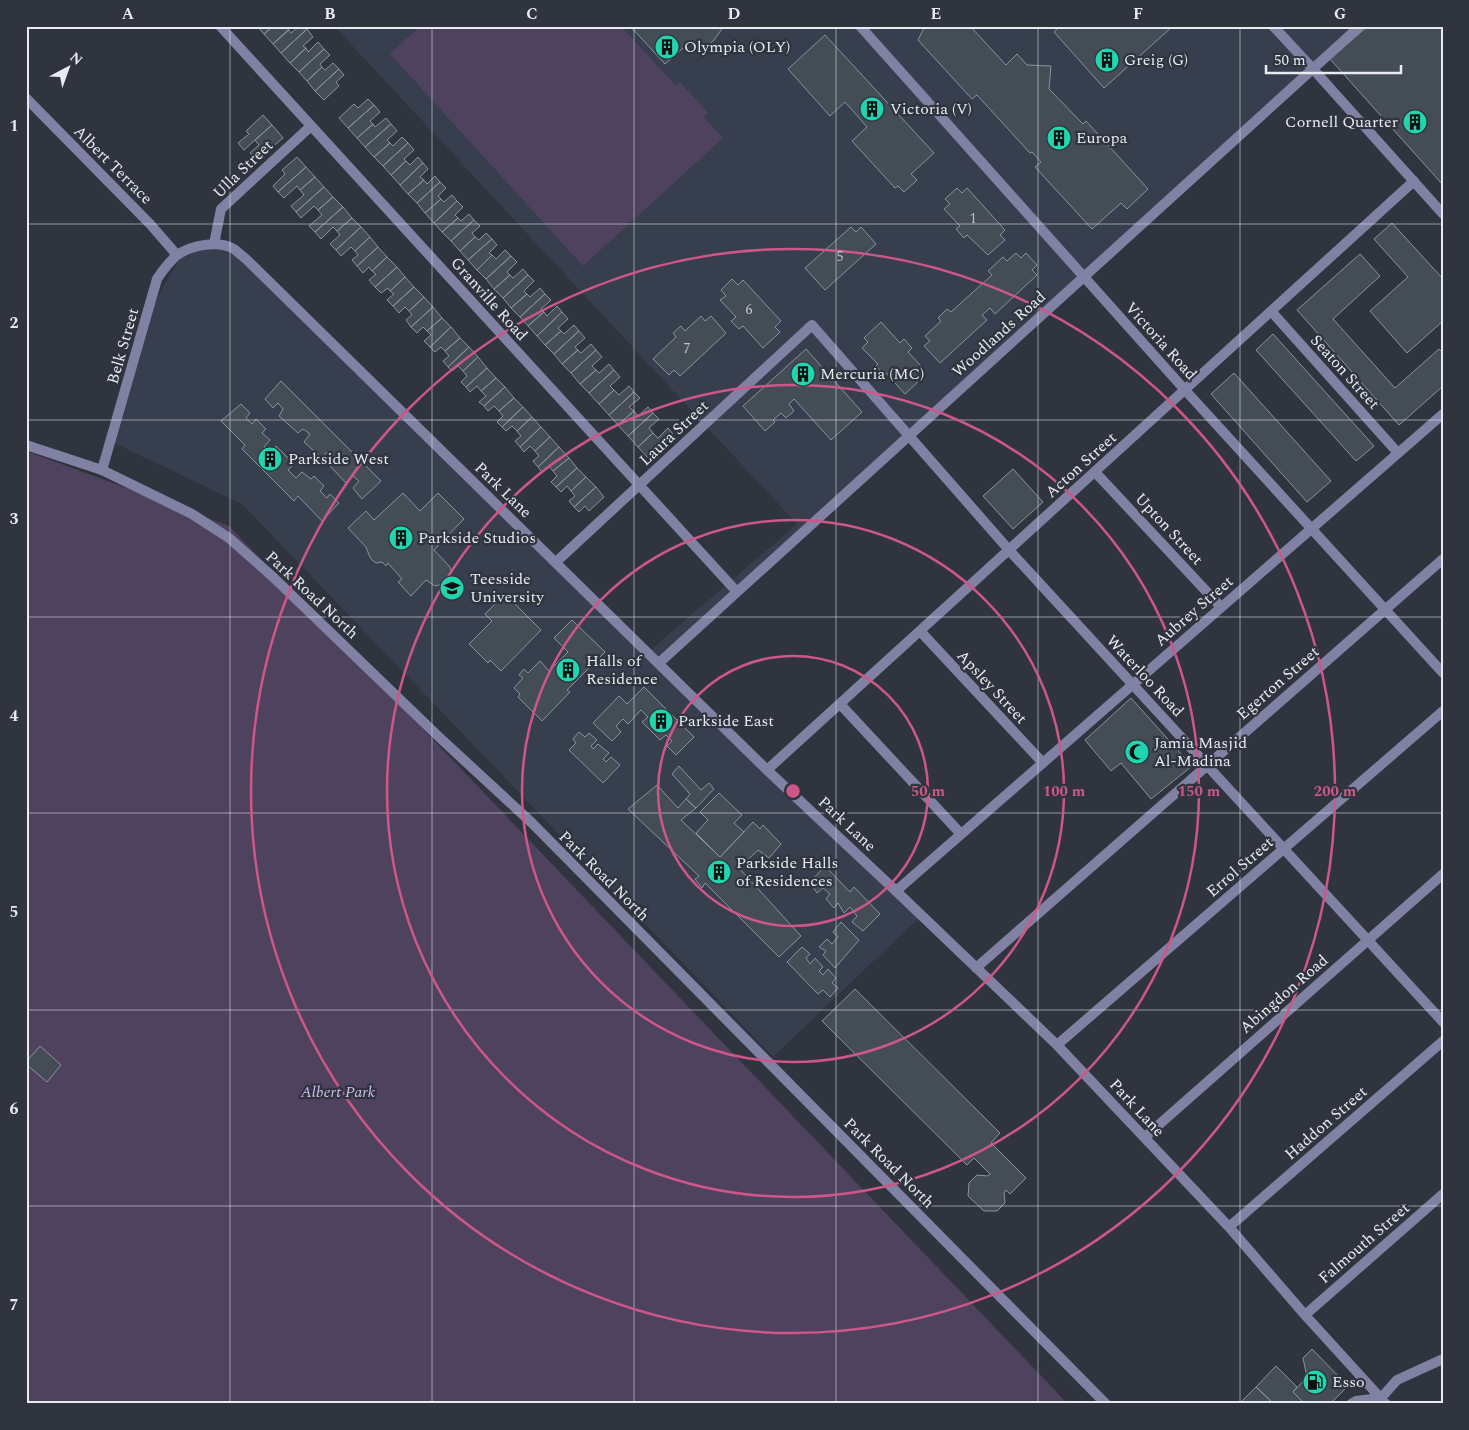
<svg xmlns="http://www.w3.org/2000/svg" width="1469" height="1430" font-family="Spectral,serif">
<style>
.built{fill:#373e4d}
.green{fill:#4e425f}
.building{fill:#444d56;stroke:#89939d}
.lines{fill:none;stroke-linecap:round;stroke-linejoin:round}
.pedestrian{stroke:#8181a3;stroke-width:10}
.minor{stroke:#8181a3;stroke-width:10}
.tertiary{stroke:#8181a3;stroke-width:10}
.grid{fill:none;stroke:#e8ebf2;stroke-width:1;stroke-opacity:0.55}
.ring{fill:none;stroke:#cd5788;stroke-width:2.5}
.labels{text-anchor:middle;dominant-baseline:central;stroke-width:4.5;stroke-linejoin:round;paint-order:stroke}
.number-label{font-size:14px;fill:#bfc4cb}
.poi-label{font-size:16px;fill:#e8ebf2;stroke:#2f343e;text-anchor:start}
.street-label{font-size:16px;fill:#e8ebf2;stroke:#2f343e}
.park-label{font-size:16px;font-style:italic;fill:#d1baf3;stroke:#2f343e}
.centre{fill:#cd5788;stroke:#2f343e;stroke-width:2.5}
.ring-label{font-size:15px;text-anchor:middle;font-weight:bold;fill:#cd5788;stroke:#2f343e;stroke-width:4.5;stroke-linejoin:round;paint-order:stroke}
.neatline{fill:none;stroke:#e8ebf2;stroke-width:2}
.grid-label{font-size:16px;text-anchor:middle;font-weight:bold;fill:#e8ebf2}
</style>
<rect width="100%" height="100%" fill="#2f343e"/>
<path class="built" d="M334,26H1443V185L1330,59L659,663L922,915L773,1057L242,504L110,441L148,313L185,250L214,244L246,259L648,652L797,524Z"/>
<path class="green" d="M420,26H621L675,85L680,82L708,113L704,117L723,138L583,266L390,54Z
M26,451L229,526L1068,1404H26Z"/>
<path class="building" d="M257,26H273L264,34Z
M273,26H292L273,44L264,34Z
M299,26H304L307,29L281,53L273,44L289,30L291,33Z
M630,26H724L714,40L700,52L690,42L665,64Z
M925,26H970L1006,65L1017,54L1027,65L1051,66L1049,89L1083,124L1086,121L1148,189L1127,209L1121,203L1092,229L1035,167L1041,162L1032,152L1030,153L977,95L972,99L918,40Z
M1060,26H1173L1104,88L1054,32Z
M1368,26H1443V185L1330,59Z
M307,29L313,37L303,46L306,48L290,63L281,53Z
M825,35L934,153L911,174L917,180L904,192L898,186L895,188L852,141L867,127L845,102L830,116L788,69Z
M318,42L324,49L299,72L290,63L306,48L308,52Z
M324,49L330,55L320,64L322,67L307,81L299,72Z
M333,63L339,69L315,91L307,81L322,67L325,70Z
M339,69L344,75L336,82L339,86L324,100L315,91Z
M368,99L374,105L348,128L339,118L354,104L358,108Z
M374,105L380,112L370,121L373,124L357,138L348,128Z
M263,115L272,125L244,150L238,143L249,134L246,131Z
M386,118L391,124L365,147L357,138L373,124L375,127Z
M391,124L397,131L387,140L390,143L374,157L365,147Z
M272,125L283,138L257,160L250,153L259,145L255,140Z
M402,137L408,143L383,166L374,157L390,143L393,146Z
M408,143L414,150L404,159L406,161L391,175L383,166Z
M297,157L306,167L278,192L273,186L285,174L282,170Z
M418,157L423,163L400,185L391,175L406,161L410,165Z
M423,163L428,169L420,177L424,180L408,194L400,185Z
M306,167L315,177L300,190L297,186L284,198L278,192Z
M435,176L440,182L417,203L408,194L424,180L427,184Z
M315,177L324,187L296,212L291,206L304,195L300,190Z
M440,182L446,188L438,196L441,199L425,213L417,203Z
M324,187L333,197L318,210L314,206L301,218L296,212Z
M957,188L962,193L967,188L1005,230L1000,235L1005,240L988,255L967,235L964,238L956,229L960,226L944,209L950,204L945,199Z
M452,195L457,201L434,223L425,213L441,199L444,202Z
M333,197L343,207L315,232L309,226L322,215L318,210Z
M457,201L463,207L455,215L458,218L442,232L434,223Z
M343,207L352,218L337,231L333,227L321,239L315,232Z
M469,214L474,220L451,241L442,232L458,218L461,221Z
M352,218L361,227L336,250L330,244L340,235L337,231Z
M474,220L480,226L472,233L475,237L460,251L451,241Z
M1392,223L1443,279V321L1407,353L1370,311L1408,277L1374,239Z
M361,227L370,237L355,251L351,247L341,256L336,250Z
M851,227L856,232L861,227L876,244L825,290L805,268Z
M486,233L492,239L468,260L460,251L475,237L479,240Z
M370,237L378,247L357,266L352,260L358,255L355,251Z
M492,239L497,245L489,253L492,255L477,270L468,260Z
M378,247L387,257L372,271L369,267L363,273L357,266Z
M505,250L511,256L486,279L477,270L492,255L496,259Z
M1016,253L1021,258L1026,253L1037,265L1032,270L1037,275L995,314L990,308L982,315L987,320L940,363L924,346L930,341L925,336L941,321L938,318L947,309L951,312L992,275L988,271L1003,257L1007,261Z
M1360,254L1380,276L1333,319L1395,388L1439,349L1443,353V386L1399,425L1297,310Z
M511,256L517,262L507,272L510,275L494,289L486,279Z
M387,257L397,267L375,287L369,280L376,274L372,271Z
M397,267L405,277L390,291L388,288L381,293L375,287Z
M523,269L528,275L503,298L494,289L510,275L513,278Z
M528,275L534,281L524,291L527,294L511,308L503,298Z
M405,277L414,287L393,306L387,300L394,294L390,291Z
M732,279L738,285L743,280L781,321L775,327L780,332L763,348L743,326L739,329L731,321L736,317L720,300L726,296L721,290Z
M414,287L424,297L409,311L405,307L399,313L393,306Z
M540,288L545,294L520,317L511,308L527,294L530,297Z
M545,294L551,300L541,309L544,312L528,326L520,317Z
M424,297L433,307L411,327L406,320L412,315L409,311Z
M557,306L562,312L537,336L528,326L544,312L547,316Z
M433,307L442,318L427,331L423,327L417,333L411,327Z
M562,312L568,319L558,328L561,331L545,345L537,336Z
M701,316L705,321L711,316L726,333L680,376L674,370L669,375L653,359L676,337L673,333L681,326L685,331Z
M442,318L451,327L430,347L424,341L431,335L427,331Z
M881,322L900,343L904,339L912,348L908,352L923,368L917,373L922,378L905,394L885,372L883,374L876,366L878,364L862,348L868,342L864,338Z
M574,325L579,331L554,354L545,345L561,331L564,334Z
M451,327L460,338L445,351L441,347L435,352L430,347Z
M579,331L585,338L575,347L578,350L562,364L554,354Z
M1273,334L1374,446L1356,461L1256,350Z
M460,338L469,347L448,367L443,361L449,356L445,351Z
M591,344L596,350L571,373L562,364L578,350L581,353Z
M469,347L478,357L463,371L458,366L452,371L448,367Z
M806,349L862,412L831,440L794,399L789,404L794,411L786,418L781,413L773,420L775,422L765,431L743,406Z
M596,350L602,357L592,366L596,370L580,384L571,373Z
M478,357L487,368L466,387L461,382L467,376L463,371Z
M609,364L614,370L589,393L580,384L596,370L599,373Z
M487,368L496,378L481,391L477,386L470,392L466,387Z
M614,370L620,377L610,386L614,390L599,404L589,393Z
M1234,373L1331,481L1307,502L1211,394Z
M496,378L505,387L484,406L479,402L486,396L481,391Z
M281,381L381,481L362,499L353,488L359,481L353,476L346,483L329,465L334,459L327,452L322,458L304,442L310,434L303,429L298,433L279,416L283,409L278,403L273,408L265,399Z
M629,386L634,392L609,415L599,404L614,390L619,395Z
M505,387L514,398L499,411L494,406L488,411L484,406Z
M634,392L640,398L629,407L634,411L618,425L609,415Z
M514,398L523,407L502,427L497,422L503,416L499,411Z
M241,404L250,413L246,418L252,424L256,419L266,429L262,433L270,440L264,447L270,454L276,446L294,464L288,470L296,478L302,472L311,479L314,476L324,486L320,491L327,498L330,494L339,503L322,521L298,496L294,501L242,449L245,445L221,421Z
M523,407L532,417L517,431L512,426L506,431L502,427Z
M648,407L653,413L628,436L618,425L634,411L638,416Z
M653,413L659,419L649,428L653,433L638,447L628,436Z
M532,417L541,427L520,447L515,441L521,436L517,431Z
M541,427L550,437L535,451L530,446L524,452L520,447Z
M668,428L673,434L648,458L638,447L653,433L658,438Z
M550,437L559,447L538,467L533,461L539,456L535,451Z
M559,447L569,458L553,471L549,466L542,472L538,467Z
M569,458L577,468L556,487L551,482L557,476L553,471Z
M577,468L586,477L571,491L567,486L561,492L556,487Z
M1013,469L1043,502L1013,529L983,496Z
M586,477L596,487L574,507L569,501L575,496L571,491Z
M596,487L604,497L589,511L585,506L579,512L574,507Z
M403,493L420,511L438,493L464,519L434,550L450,567L451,571L448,579L443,584L435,586L426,580L411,596L398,582L402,579L388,563L386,566L382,562L376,563L372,560L369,555L366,547L348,528L366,511L374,520Z
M505,594L541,630L501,671L490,660L488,663L469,644L492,621L485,614Z
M572,620L605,652L567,690L570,692L542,721L518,697L520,694L514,688L523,678L519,675L524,669L528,673L540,661L549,671L568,652L554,638Z
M644,687L694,737L676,755L667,746L672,741L666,735L660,740L642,722L648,717L641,710L628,724L623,719L616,726L621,732L612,741L593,723L619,696L627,704Z
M1131,698L1192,766L1151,799L1121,763L1111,771L1085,740Z
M579,732L585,737L589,733L597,740L591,746L593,749L598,744L609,753L603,759L606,762L611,757L620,765L603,783L569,750L576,743L573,739Z
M679,766L701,790L709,783L714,789L696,808L686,799L690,794L672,774Z
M657,785L678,808L686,799L696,808L681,820L720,857L753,822L760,829L763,825L781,844L769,858L758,850L739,868L801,936L779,957L705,883L702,888L695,879L699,876L628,809Z
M719,793L742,815L734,823L744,832L720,857L696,833L708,820L700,812Z
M825,866L850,892L854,887L880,914L863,931L852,922L857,916L850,907L844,913L838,903L834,908L826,899L830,894L823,888L817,893L810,882Z
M841,922L859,940L835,968L823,955L826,951L819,947L827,939L832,944L838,937L833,932Z
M802,947L810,954L806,958L810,964L815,958L823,967L819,971L823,975L828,969L836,978L832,983L838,988L830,997L823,990L818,994L787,962Z
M855,989L1000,1133L991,1143L1026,1178L1010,1194L1006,1190L1004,1193L1005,1203L997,1211H984L968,1196L969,1183L977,1175L988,1176L990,1174L974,1158L967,1165L822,1021Z
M40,1046L61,1065L47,1082L26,1064V1062Z
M1312,1349L1348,1386L1330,1404H1305L1293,1392L1307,1377L1303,1358Z
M1276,1366L1297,1387L1293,1392L1305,1404H1274L1256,1387Z
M1256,1387L1274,1404H1239Z"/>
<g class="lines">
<path class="pedestrian" d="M1273,26L1313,69"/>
<path class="minor" d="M220,26L737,592
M860,26L1185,390L1443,673
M1313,69L1443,214
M26,98L150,224L177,255
M214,244L221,209L311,126
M1271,311L1398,453
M102,470L157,279C163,270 169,262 177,255C192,245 218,240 234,249C238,252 242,256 246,259L767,770L896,891L1057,1045L1229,1227L1305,1315L1386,1404
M1095,472L1221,607
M556,562L812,325L1009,550L1443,1022
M920,631L1043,763
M659,663L1360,26
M840,704L961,834
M767,770L1414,181
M896,891L1443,414
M976,968L1443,559
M1057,1045L1443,711
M1145,1137L1443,874
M1229,1227L1443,1041
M1305,1315L1443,1194
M1351,1404L1356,1401L1381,1398L1397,1380L1443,1359"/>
<path class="tertiary" d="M26,445L102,470L192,514L229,538L273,577L439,737L532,823L1106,1404"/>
</g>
<path class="grid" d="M230,26V1404M432,26V1404M634,26V1404M836,26V1404M1038,26V1404M1240,26V1404M26,224H1443M26,420H1443M26,617H1443M26,813H1443M26,1010H1443M26,1206H1443"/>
<g class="ring">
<circle cx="793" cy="791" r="135"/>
<circle cx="793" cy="791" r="271"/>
<circle cx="793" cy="791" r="406"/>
<circle cx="793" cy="791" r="542"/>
</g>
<defs>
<symbol id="building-disc" viewBox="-11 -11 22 22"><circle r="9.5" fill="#21d5af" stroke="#2f343e"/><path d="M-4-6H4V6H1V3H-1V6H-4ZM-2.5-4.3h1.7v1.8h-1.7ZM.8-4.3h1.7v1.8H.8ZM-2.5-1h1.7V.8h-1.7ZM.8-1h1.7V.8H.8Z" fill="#111"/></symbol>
<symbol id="university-disc" viewBox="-11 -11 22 22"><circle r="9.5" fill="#21d5af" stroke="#2f343e"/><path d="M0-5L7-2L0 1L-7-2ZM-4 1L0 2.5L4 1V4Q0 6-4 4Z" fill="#111"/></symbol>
<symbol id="mosque-disc" viewBox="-11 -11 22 22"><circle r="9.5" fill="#21d5af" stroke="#2f343e"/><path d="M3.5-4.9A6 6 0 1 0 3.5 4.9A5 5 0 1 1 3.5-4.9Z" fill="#111"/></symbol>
<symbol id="fuel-disc" viewBox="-11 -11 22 22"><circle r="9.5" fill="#21d5af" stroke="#2f343e"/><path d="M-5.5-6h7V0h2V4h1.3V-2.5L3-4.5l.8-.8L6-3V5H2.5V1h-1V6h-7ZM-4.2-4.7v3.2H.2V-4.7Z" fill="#111"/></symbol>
</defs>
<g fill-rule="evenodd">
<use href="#building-disc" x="653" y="33" width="28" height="28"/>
<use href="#building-disc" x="1093" y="46" width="28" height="28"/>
<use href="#building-disc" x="858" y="95" width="28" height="28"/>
<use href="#building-disc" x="1401" y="108" width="28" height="28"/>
<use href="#building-disc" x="1045" y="124" width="28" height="28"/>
<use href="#building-disc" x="789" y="360" width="28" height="28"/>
<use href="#building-disc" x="256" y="445" width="28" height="28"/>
<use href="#building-disc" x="387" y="524" width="28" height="28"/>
<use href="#university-disc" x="438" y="574" width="28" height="28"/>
<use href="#building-disc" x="554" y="656" width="28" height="28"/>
<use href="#building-disc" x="647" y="707" width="28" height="28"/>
<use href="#mosque-disc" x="1123" y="738" width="28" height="28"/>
<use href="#building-disc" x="705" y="858" width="28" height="28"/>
<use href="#fuel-disc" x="1301" y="1368" width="28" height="28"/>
</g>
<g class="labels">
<g class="number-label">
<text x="973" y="218">1</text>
<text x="840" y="256">5</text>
<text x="749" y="309">6</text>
<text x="687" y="348">7</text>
</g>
<g class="poi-label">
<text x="684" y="47">Olympia (OLY)</text>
<text x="1124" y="60">Greig (G)</text>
<text x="890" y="109">Victoria (V)</text>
<text x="1398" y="122" text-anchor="end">Cornell Quarter</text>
<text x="1076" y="138">Europa</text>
<text x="820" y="374">Mercuria (MC)</text>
<text x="288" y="459">Parkside West</text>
<text x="418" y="538">Parkside Studios</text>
<text x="470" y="579">Teesside<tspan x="470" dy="18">University</tspan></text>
<text x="586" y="661">Halls of<tspan x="586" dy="18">Residence</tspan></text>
<text x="678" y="721">Parkside East</text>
<text x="1154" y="743">Jamia Masjid<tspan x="1154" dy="18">Al-Madina</tspan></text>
<text x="736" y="863">Parkside Halls<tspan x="736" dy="18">of Residences</tspan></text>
<text x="1332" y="1382">Esso</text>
</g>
<g class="street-label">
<text transform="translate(113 165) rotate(45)">Albert Terrace</text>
<text transform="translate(243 169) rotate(-44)">Ulla Street</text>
<text transform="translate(489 299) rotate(48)">Granville Road</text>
<text transform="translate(999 334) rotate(-42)">Woodlands Road</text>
<text transform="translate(1161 341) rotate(48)">Victoria Road</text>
<text transform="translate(123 346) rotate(-74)">Belk Street</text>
<text transform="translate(1345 372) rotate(48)">Seaton Street</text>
<text transform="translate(674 433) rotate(-43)">Laura Street</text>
<text transform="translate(1081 465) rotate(-42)">Acton Street</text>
<text transform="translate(503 490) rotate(44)">Park Lane</text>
<text transform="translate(1169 529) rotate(47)">Upton Street</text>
<text transform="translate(312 595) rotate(43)">Park Road North</text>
<text transform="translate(1194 611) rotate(-41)">Aubrey Street</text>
<text transform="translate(1145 676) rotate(47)">Waterloo Road</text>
<text transform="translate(1278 683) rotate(-41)">Egerton Street</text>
<text transform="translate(992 687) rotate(47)">Apsley Street</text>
<text transform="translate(847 824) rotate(43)">Park Lane</text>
<text transform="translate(1240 867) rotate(-41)">Errol Street</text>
<text transform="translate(604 876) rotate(45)">Park Road North</text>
<text transform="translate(1284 994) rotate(-41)">Abingdon Road</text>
<text transform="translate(1137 1108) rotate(47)">Park Lane</text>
<text transform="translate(1326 1123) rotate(-41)">Haddon Street</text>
<text transform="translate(889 1163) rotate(45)">Park Road North</text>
<text transform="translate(1364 1243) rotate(-41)">Falmouth Street</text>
</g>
<g class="park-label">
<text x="338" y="1092">Albert Park</text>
</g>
</g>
<circle cx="793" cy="791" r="8" class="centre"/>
<g class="ring-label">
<text x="928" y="796">50 m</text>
<text x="1064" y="796">100 m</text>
<text x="1199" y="796">150 m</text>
<text x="1335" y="796">200 m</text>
</g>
<rect width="1469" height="1430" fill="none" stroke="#2f343e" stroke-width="55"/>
<g transform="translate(68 68) rotate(41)" stroke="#2f343e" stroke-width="4" paint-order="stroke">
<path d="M0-4L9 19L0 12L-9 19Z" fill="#e8ebf2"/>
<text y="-8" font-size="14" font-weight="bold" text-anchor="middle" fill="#e8ebf2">N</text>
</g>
<path d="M1266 65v8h135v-8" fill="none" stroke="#e8ebf2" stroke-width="2.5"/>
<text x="1274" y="65" font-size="15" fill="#e8ebf2" stroke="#2f343e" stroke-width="4" paint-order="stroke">50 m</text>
<rect x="28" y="28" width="1414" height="1374" class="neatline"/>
<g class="grid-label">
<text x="128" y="19">A</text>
<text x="330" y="19">B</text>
<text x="532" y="19">C</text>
<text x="734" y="19">D</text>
<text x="936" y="19">E</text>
<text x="1138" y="19">F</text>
<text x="1340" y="19">G</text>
<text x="14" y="131">1</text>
<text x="14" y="328">2</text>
<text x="14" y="524">3</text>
<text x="14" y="721">4</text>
<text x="14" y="917">5</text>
<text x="14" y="1114">6</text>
<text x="14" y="1310">7</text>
</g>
</svg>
